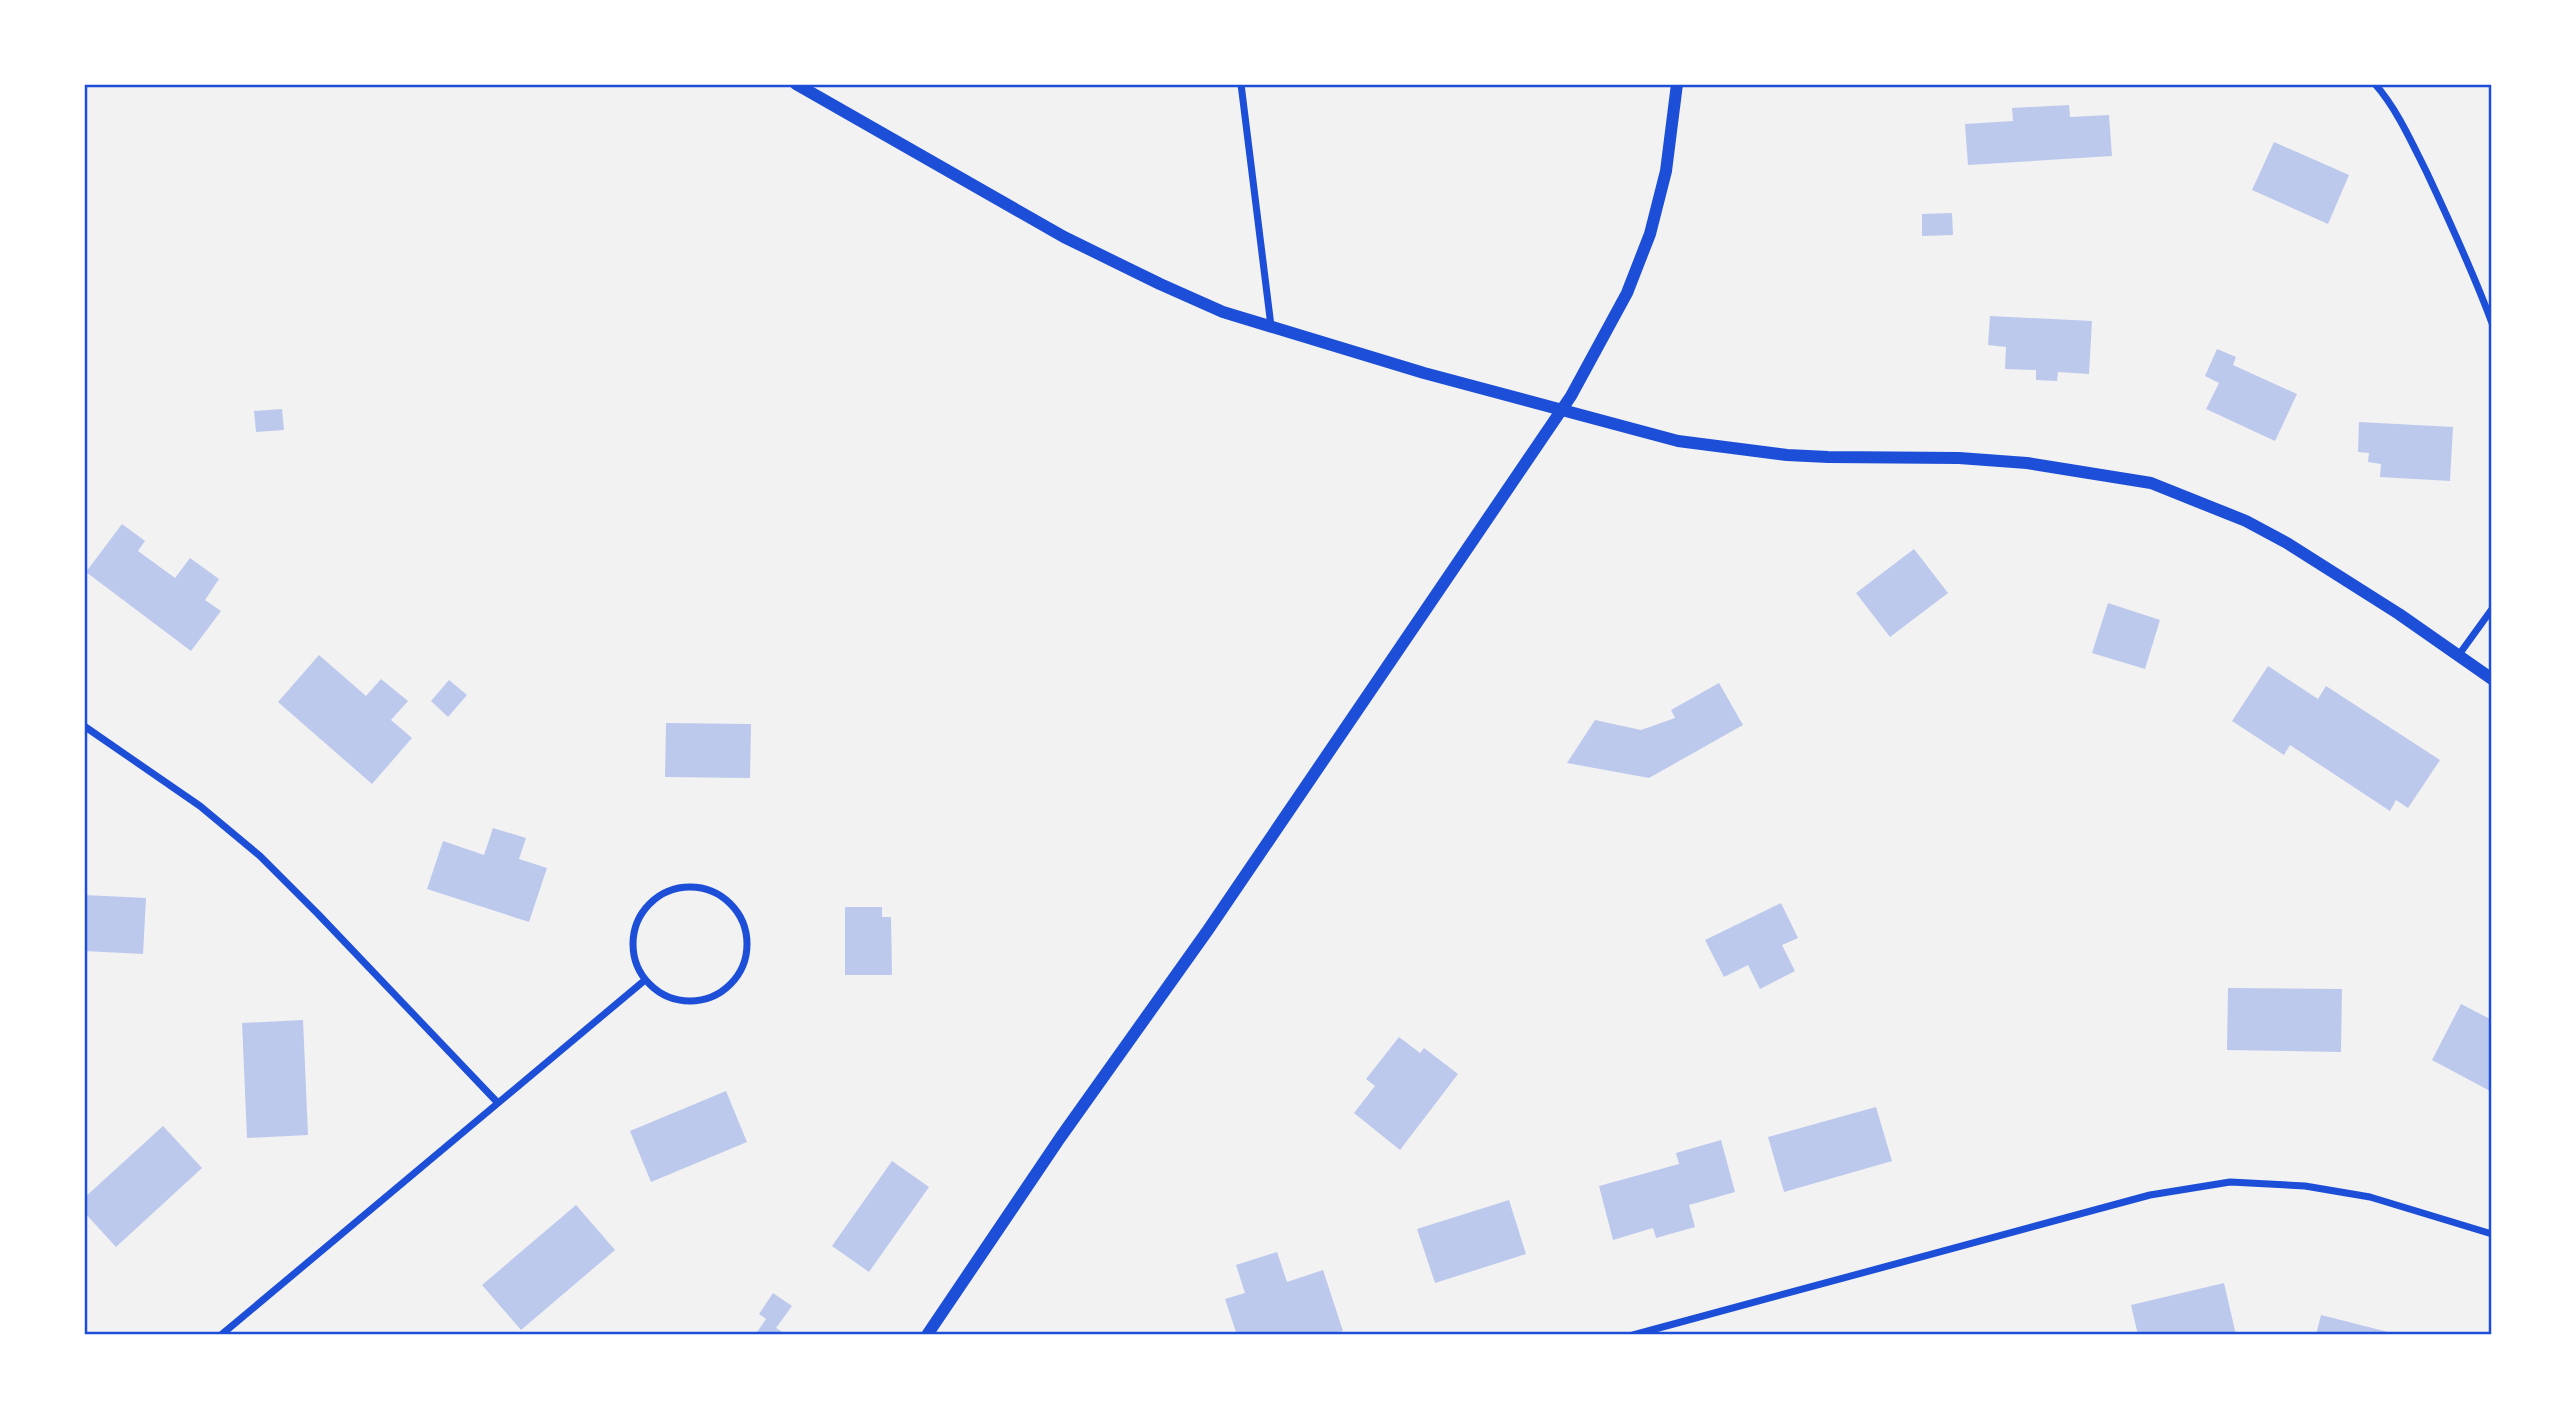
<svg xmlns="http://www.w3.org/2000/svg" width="2576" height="1419" font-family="'IBM Plex Sans',sans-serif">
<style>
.building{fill:#bdc9ec}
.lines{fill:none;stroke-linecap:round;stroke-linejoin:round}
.minor{stroke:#1d4ed8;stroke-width:7}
.tertiary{stroke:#1d4ed8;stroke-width:12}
.neatline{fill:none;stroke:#1d4ed8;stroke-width:2.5}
</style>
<rect width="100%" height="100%" fill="#f2f2f2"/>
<path class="building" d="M2069,105L2070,117L2109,115L2112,156L1968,165L1965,124L2013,121L2012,108Z
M2274,142L2349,175L2328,224L2252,190Z
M1952,213L1953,235L1922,236V214Z
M1990,316L2092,321L2089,374L2058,372L2057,381L2036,380V370L2005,369L2006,347L1988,345Z
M2217,349L2236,357L2233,365L2297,394L2275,441L2206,409L2219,383L2205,376Z
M282,409L284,430L256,432L254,411Z
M2359,422L2453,427L2450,481L2380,477L2381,464L2368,462L2369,453L2358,452Z
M122,524L145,541L138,551L175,578L190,558L219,579L205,600L221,611L191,651L86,572Z
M1914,549L1948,593L1890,637L1856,593Z
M2108,603L2160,620L2145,669L2092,653Z
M319,655L366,696L381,679L408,701L391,720L412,738L372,784L278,702Z
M2268,666L2318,699L2326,686L2440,760L2408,808L2396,800L2390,811L2290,745L2284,755L2232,721Z
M449,680L467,695L448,717L431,701Z
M1719,683L1743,725L1649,778L1567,763L1595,720L1641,730L1675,718L1671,710Z
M666,723L751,724L750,778L665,777Z
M493,828L526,838L519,859L547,868L529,922L427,889L443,841L484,855Z
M84,895L146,898L143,954L84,951Z
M1781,903L1798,938L1782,945L1795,971L1760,989L1748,965L1724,977L1705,940Z
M845,907H882V917H891L892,975H845Z
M2228,988L2342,989L2341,1052L2227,1050Z
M2461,1004L2492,1020V1092L2432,1060Z
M303,1020L308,1135L247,1138L242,1023Z
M1399,1037L1420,1053L1424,1048L1458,1074L1400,1150L1354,1113L1375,1086L1366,1079Z
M726,1091L747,1142L651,1182L630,1131Z
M1876,1107L1892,1161L1784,1192L1768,1137Z
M163,1126L202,1168L116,1247L84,1212V1198Z
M1721,1140L1735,1192L1689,1205L1695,1227L1656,1238L1653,1228L1613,1240L1599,1186L1679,1164L1676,1153Z
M892,1161L929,1187L869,1272L832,1246Z
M1509,1200L1526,1254L1435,1283L1417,1229Z
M576,1205L615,1250L521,1330L482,1285Z
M1277,1252L1287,1282L1323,1270L1343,1331L1329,1335H1237L1225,1299L1245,1293L1236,1265Z
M2224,1283L2236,1335H2138L2131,1305Z
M773,1293L792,1306L776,1328L787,1335H755L766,1319L759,1314Z
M2321,1315L2396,1334V1335H2316Z"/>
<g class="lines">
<path class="minor" d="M1241,84L1271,326
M2375,84C2397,109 2412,143 2427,173C2450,222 2473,272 2492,323
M2458,656L2492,609
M84,726L200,806L260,856L318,914L498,1103
M633 944a57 57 0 1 1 114 0a57 57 0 1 1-114 0Z
M221,1335L645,980
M1633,1335L2150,1195L2230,1182L2305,1186L2370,1197L2492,1234"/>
<path class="tertiary" d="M796,84L1064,237L1160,284L1223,312L1424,373L1678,441L1787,455L1828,457L1959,458L2027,463L2151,483L2246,521L2287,543L2399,614L2492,679
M927,1335L1060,1138L1208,930L1571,396L1627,293L1650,234L1666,171L1677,84"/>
</g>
<rect width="2576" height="1419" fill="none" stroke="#ffffff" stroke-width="172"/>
<rect x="86" y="86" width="2404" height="1247" class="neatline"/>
</svg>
